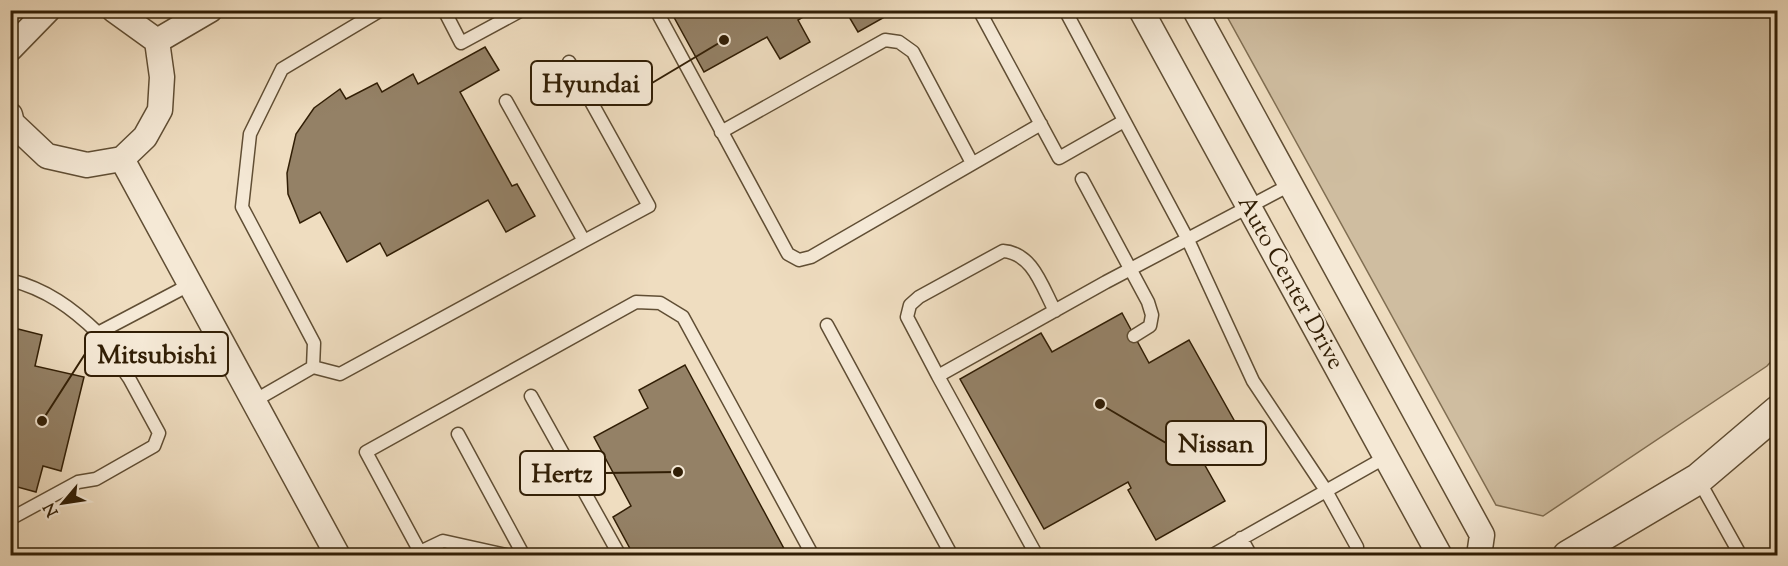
<svg xmlns="http://www.w3.org/2000/svg" width="1788" height="566" font-family="'Sorts Mill Goudy',serif">
<style>
.green{fill:#cfbda0;stroke:#806e52;stroke-width:1.5}
.building{fill:#948166;stroke:#311e05;stroke-width:1.5}
.lines{fill:none;stroke-linecap:round;stroke-linejoin:round}
.service-casing{stroke:#604e34;stroke-width:15}
.minor-casing{stroke:#604e34;stroke-width:27}
.tertiary-casing{stroke:#604e34;stroke-width:33}
.service{stroke:#f5e9d6;stroke-width:12}
.minor{stroke:#f5e9d6;stroke-width:24}
.tertiary{stroke:#f5e9d6;stroke-width:30}
.labels{text-anchor:middle;dominant-baseline:central;stroke-width:4.5;stroke-linejoin:round;paint-order:stroke}
.street-label{font-size:24px;fill:#311e05;stroke:#f5e9d6}
.leader{fill:none;stroke:#311e05;stroke-width:2}
.callout-dot{fill:#311e05;stroke:#f5e9d6;stroke-width:2}
.callout{fill:#f5e9d6;stroke:#311e05;stroke-width:2}
.callout-label{font-size:26px;text-anchor:middle;font-weight:bold;fill:#311e05}
</style>
<rect width="100%" height="100%" fill="#efddc0"/>
<filter id="stains"><feTurbulence type="fractalNoise" baseFrequency=".00333" numOctaves="4"/><feColorMatrix values="0 0 0 0 .2 0 0 0 0 .09 0 0 0 0 .02 0 0 0 .5 -.17"/></filter>
<radialGradient id="worn" r=".72"><stop offset=".6" stop-color="#630" stop-opacity="0"/><stop offset="1" stop-color="#630" stop-opacity=".3"/></radialGradient>
<path class="green" d="M1224,11H1777V355L1767,366L1543,516L1496,505Z"/>
<path class="building" d="M670,10H815L798,20L810,42L780,59L767,37L704,72Z
M845,10H897L858,32Z
M485,47L499,70L460,92L512,186L517,184L535,216L506,232L488,200L387,256L380,243L347,262L320,212L300,223L288,194L287,173L296,134L314,108L340,89L346,99L377,83L382,92L413,74L418,84Z
M1122,313L1149,363L1189,340L1239,429L1198,453L1225,501L1156,540L1128,490L1131,488L1128,482L1044,529L960,379L1041,333L1052,352Z
M18,329L42,335L35,366L84,377L61,471L43,466L36,492L10,485V359Z
M685,365L788,556H634L613,517L631,506L594,437L648,408L639,390Z"/>
<g class="lines">
<defs>
<path id="service" d="M444,10L461,43L522,10
M656,10L788,254L799,260L811,257L1041,124
M979,10L1059,158L1124,121
M1065,10L1188,240L1253,381L1325,489L1357,547V556
M569,62L649,206L584,241
M721,132L885,40L899,42L913,52L972,163
M1082,179L1148,302L1152,315L1150,326L1134,336
M10,280C46,289 72,308 98,333L191,284
M827,325L952,556
M313,367L340,374L584,241L506,101
M938,376L907,317L910,305L919,297L1003,251C1033,253 1042,287 1055,311
M531,396L620,556
M254,401L313,367L314,343L242,207L250,134L282,69L381,10
M458,434L524,556
M1698,479L1741,556
M10,519L78,482L96,479L154,446L159,433L129,378L98,333
M1241,538L1251,556
M413,556L420,552L366,452L636,302L660,303L683,317L813,556
M423,556L420,552L443,541L510,556
M1037,556L938,376L1106,282L1290,185
M1211,556L1386,457"/>
<path id="minor" d="M1141,10L1440,556
M1195,10L1482,535L1479,556
M157,41L210,10
M10,49L48,10
M10,115L12,123L47,156L87,165L122,159L145,137L160,110L162,77L157,41L114,10
M122,159L338,556"/>
<path id="tertiary" d="M1568,556L1698,479L1778,411"/>
</defs>
<use href="#service" class="service-casing"/>
<use href="#minor" class="minor-casing"/>
<use href="#tertiary" class="tertiary-casing"/>
<use href="#service" class="service"/>
<use href="#minor" class="minor"/>
<use href="#tertiary" class="tertiary"/>
</g>
<g class="labels">
<g class="street-label">
<text transform="translate(1290 283) rotate(61)">Auto Center Drive</text>
</g>
</g>
<path class="leader" d="M724 40L652 83M42 421L85 354M1100 404L1166 443M678 472L605 473"/>
<g class="callout-dot">
<circle cx="724" cy="40" r="6"/>
<circle cx="42" cy="421" r="6"/>
<circle cx="1100" cy="404" r="6"/>
<circle cx="678" cy="472" r="6"/>
</g>
<g class="callout">
<rect x="531" y="61" width="121" height="44" rx="6"/>
<rect x="85" y="332" width="143" height="44" rx="6"/>
<rect x="1166" y="421" width="100" height="44" rx="6"/>
<rect x="520" y="451" width="85" height="44" rx="6"/>
</g>
<g class="callout-label">
<text x="591" y="92">Hyundai</text>
<text x="157" y="363">Mitsubishi</text>
<text x="1216" y="452">Nissan</text>
<text x="562" y="482">Hertz</text>
</g>
<rect width="1788" height="566" fill="none" stroke="#efddc0" stroke-width="36"/>
<rect x="12" y="12" width="1764" height="542" fill="none" stroke="#311e05" stroke-width="3"/>
<rect x="18" y="18" width="1752" height="530" fill="none" stroke="#311e05" stroke-width="1.5"/>
<g transform="translate(63 503) rotate(241)" stroke="#f5e9d6" stroke-width="4.5" paint-order="stroke">
<path d="M0-4.5L10 22L0 15L-10 22Z" fill="#311e05"/>
<text y="-9" font-size="16" font-weight="bold" text-anchor="middle" fill="#311e05">N</text>
</g>
<rect width="100%" height="100%" filter="url(#stains)"/>
<rect width="100%" height="100%" fill="url(#worn)"/>
</svg>
